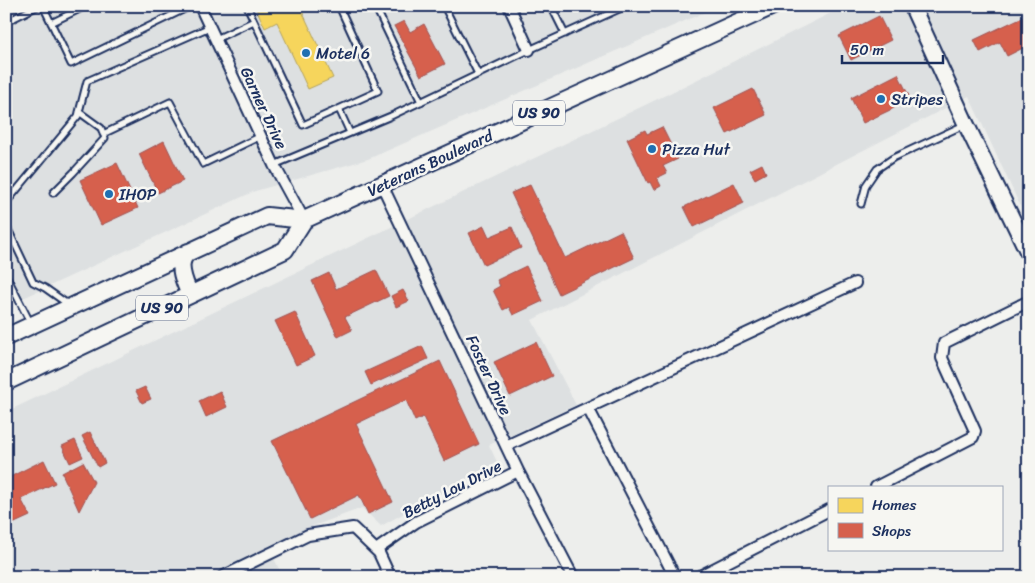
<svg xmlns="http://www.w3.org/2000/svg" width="1035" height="583" font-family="Sriracha,sans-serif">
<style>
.built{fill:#dde0e1}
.homes{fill:#f6d55c;stroke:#b4a35d}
.shops{fill:#d6604d;stroke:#9e5152}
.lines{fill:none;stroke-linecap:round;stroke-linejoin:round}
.lane-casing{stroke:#1b2f5e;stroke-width:9}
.street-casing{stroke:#1b2f5e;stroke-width:14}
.secondary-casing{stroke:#1b2f5e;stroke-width:19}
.primary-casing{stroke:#1b2f5e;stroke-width:20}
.lane{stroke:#f6f6f2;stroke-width:5}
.street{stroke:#f6f6f2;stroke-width:10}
.secondary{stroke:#f6f6f2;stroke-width:15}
.primary{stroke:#f6f6f2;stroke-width:16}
.poi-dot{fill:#1f6fb2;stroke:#f6f6f2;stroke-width:2}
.labels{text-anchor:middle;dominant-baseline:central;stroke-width:5;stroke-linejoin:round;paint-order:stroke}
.shield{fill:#f6f6f2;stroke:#5d6b8a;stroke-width:1}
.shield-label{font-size:15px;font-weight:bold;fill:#1b2f5e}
.poi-label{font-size:16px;fill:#1b2f5e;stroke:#f6f6f2;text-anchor:start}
.street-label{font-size:16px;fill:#1b2f5e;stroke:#f6f6f2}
</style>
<rect width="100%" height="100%" fill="#edeeec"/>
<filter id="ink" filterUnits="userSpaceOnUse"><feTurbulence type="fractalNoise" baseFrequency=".02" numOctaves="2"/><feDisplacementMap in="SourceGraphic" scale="10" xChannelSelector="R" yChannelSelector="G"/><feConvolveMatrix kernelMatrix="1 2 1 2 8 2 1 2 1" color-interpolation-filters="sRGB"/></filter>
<g filter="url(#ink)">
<path class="built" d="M6,6H719L368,159L255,191L6,306Z
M845,6H1029V225L969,96L532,320L576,405L489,445L497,462L381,526L362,508L308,528L268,546L283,577H6V412L668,94Z"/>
<path class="homes" d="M255,6H313L302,11L333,78L308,89L277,22L265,28Z"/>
<path class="shops" d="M1029,14V45L1007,56L1000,42L980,52L974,40Z
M879,16L891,40L851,60L839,36Z
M404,21L410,32L424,24L445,64L421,76L394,26Z
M898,74L911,100L863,123L851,98Z
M753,89L766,115L727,134L714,108Z
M662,127L678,159L663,166L667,173L657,178L661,186L654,190L650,182L648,183L627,139L645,130L647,134Z
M164,141L183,181L158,193L139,154Z
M117,163L138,208L101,225L80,180Z
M762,164L766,173L755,179L750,170Z
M734,183L744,203L694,227L684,207Z
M530,185L565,258L621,231L634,258L559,294L511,193Z
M484,226L489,237L512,227L521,248L484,265L469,233Z
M526,266L543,301L513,315L509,307L503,310L493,290L500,286L497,280Z
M376,270L389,296L345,317L352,330L338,337L312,281L329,273L336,289Z
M403,290L409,301L396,307L391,296Z
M295,312L315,356L296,365L275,321Z
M536,342L552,376L510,396L494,362Z
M422,346L428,359L371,385L365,372Z
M440,361L479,444L444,461L423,417L415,421L406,400L356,424L393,502L368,514L359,495L310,519L272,441Z
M145,387L151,399L142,403L136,391Z
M220,391L227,407L206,417L199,401Z
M90,432L105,463L98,467L82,436Z
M75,440L83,457L70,463L62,446Z
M44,460L55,483L21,499L30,516L6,527V479Z
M83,462L94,482L79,511L62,473Z"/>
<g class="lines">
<defs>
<path id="lane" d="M43,6L71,64L191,6
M247,6L303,125L378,91L339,6
M375,6L421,102
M444,6L478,74
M551,6L565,34
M6,22L38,6
M51,23L86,6
M216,39L254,21
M339,109L350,133
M103,134L170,102L203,164L261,136
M274,165L391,116L529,50L626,6
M53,193L73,173L105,138L101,128L79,112
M6,203L78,116L87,81L210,27
M861,204L866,185L877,169L893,158L964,125
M6,225L33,282L45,288L69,305
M6,275L31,324"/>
<path id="street" d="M200,6L274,165L304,220
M509,6L529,50
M382,185L518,471L573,577
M588,408L675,577
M506,446L855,283
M876,487L973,437L975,431L942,358L944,343L1029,301
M376,550L416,522L518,471
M222,577L308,535L353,528L379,553L390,577
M698,577L829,510"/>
<path id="secondary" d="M912,6L966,124L1029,254"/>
<path id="primary" d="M188,252C186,255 184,256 183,259C178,270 186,285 190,295
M6,337L267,216L304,220L773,6
M6,382L285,250L304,220"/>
</defs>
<use href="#lane" class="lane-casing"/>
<use href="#street" class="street-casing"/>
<use href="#secondary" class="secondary-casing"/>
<use href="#primary" class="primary-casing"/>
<use href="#lane" class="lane"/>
<use href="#street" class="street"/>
<use href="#secondary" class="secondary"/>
<use href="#primary" class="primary"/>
</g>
</g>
<g class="poi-dot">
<circle cx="306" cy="53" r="5"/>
<circle cx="881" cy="99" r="5"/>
<circle cx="652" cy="149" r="5"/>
<circle cx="109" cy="194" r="5"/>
</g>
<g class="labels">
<g class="shield">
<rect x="513" y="100.5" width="52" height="25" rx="4"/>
<rect x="136" y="295.5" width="52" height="25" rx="4"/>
</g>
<g class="shield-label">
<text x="539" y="113">US 90</text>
<text x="162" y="308">US 90</text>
</g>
<g class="poi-label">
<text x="316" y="53">Motel 6</text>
<text x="891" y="99">Stripes</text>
<text x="662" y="149">Pizza Hut</text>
<text x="119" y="194">IHOP</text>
</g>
<g class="street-label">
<text transform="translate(264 108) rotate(65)">Garner Drive</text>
<text transform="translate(430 163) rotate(-25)">Veterans Boulevard</text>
<text transform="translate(489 375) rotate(65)">Foster Drive</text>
<text transform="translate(452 489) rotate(-27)">Betty Lou Drive</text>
</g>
</g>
<rect width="1035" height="583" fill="none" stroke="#f6f6f2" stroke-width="25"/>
<rect x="12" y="12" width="1010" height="558" fill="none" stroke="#1b2f5e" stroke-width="2" filter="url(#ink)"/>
<rect x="828" y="486" width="175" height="65" fill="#f6f6f2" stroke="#9ea6b7"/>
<rect x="838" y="498" width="25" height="15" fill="#f6d55c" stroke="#9ea6b7"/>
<text x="872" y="510" font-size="15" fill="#1b2f5e">Homes</text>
<rect x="838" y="523" width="25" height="15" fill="#d6604d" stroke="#9ea6b7"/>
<text x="872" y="536" font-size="15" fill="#1b2f5e">Shops</text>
<path d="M842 55v8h101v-8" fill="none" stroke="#1b2f5e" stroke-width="2.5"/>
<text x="850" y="55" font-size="15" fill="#1b2f5e" stroke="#f6f6f2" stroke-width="4" paint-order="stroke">50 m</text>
</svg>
